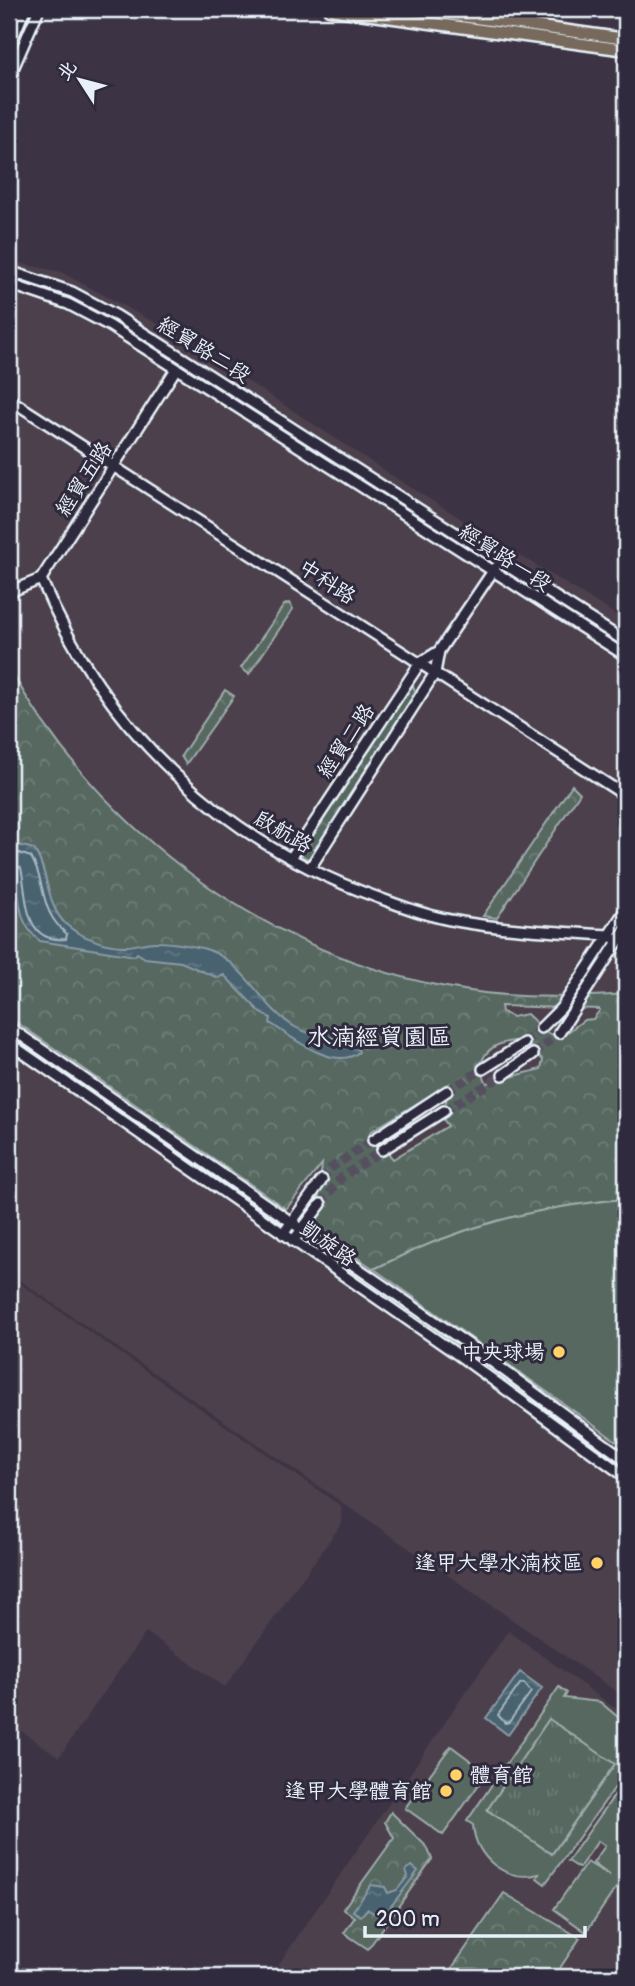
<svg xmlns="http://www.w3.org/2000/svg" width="635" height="1986" font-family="Pangolin,'LXGW WenKai TC',sans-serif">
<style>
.built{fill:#4c404c}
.grass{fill:url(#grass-tufts);stroke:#9facac;stroke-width:2}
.park{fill:url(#park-crowns);stroke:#9facac;stroke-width:2;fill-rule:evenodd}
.pitch{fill:#566860;stroke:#9facac;stroke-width:2;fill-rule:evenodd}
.water{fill:url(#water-ripples);stroke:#899ba6;stroke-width:2}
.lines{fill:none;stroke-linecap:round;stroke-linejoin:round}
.shore{stroke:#a8b8c2;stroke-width:2}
.secondary-tunnel{stroke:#56505f;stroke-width:9;stroke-dasharray:9 4.5;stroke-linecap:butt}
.secondary-casing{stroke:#e8f1f8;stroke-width:14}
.primary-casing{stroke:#e8f1f8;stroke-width:15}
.secondary{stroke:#2f2a3d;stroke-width:9}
.primary{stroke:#77695c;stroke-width:10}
.poi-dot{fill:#ffd166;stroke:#2f2a3d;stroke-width:2.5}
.labels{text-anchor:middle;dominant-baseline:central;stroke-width:6;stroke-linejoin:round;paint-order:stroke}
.street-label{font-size:21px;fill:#e8f1f8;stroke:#2f2a3d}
.poi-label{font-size:21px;fill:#e8f1f8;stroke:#2f2a3d;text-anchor:end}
.quarter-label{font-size:24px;fill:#e8f1f8;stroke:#2f2a3d}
</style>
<defs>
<pattern id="grass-tufts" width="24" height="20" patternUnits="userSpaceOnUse" patternTransform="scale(1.75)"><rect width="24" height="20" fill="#566860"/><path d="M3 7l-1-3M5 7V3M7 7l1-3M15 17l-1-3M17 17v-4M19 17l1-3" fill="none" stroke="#6e7e78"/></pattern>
<pattern id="park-crowns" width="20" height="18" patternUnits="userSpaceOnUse" patternTransform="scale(1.75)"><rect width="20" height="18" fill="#566860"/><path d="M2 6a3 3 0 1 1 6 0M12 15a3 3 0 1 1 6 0" fill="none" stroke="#6e7e78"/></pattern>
<pattern id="water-ripples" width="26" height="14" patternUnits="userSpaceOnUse" patternTransform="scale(1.75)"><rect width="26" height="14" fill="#496270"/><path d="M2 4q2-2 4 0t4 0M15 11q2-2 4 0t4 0" fill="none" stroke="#637985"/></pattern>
</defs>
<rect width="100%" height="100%" fill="#3c3444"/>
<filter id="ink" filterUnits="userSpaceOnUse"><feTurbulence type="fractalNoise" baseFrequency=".0143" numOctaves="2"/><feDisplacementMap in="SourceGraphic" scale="14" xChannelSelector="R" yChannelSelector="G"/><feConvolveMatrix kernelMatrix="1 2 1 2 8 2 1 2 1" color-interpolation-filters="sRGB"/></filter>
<g filter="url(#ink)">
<path class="built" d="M9,261L61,272L174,333L402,482L626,621V1698L9,1273Z
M9,1276L341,1506L342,1523L225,1687L146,1632L59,1757L18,1729L9,1741Z
M508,1631L626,1716V1977H296L278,1965Z"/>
<path class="grass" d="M549,1718L615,1764L552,1854L487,1810Z"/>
<path class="park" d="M289,603L293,609L249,674L241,668L284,605Z
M9,667C99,832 270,958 458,989C513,999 570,998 626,994V1199C533,1207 458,1227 374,1269L315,1229L322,1164L286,1209L9,1017ZM501,1006L599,1009L600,1010L593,1019L584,1020L561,1037L547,1033L527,1014L512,1017L502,1012ZM515,1041L531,1047L543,1060L541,1069L487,1083C472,1058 491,1043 515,1041ZM449,1084L443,1119L448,1126L393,1159L370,1132Z
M413,686L417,695L314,856L308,859L302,856V848L408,689Z
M225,690L234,696L186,764L181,756Z
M572,785L580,793L497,918L483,916Z
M391,1812L427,1847L432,1859L368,1949L344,1933L355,1917L343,1909L394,1838L385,1822Z
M504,1893L580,1938L554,1977H465L452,1968Z"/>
<path class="pitch" d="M626,1199V1436L623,1440L616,1441L374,1269C457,1227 533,1207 626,1199Z
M559,1687L567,1693L564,1698L600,1702L619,1718L626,1730V1772L545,1884L537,1878L539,1874C506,1883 475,1858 473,1825L467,1821ZM549,1719L615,1764L552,1854L487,1810Z
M451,1746L487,1773L443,1835L405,1808Z
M626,1779V1806L623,1810L626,1812V1880L619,1890L616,1888L586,1932L554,1909L587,1862L610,1876L593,1863L605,1846L598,1841L579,1868L568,1861Z"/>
<path class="water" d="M9,843L34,849C50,873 45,907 68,926C81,937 106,946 123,946C133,947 144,942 155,942C170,942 188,945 202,948C244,958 260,1007 295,1027C314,1038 336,1036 356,1043L359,1052C335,1072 291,1037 270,1023L271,1018L261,1013L224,975L218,978L181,962L145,958L137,953L135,956L40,941C16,923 21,898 14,870L9,868Z
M520,1672L542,1688L508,1735L486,1718Z
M412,1866L418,1871L382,1918L367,1909L361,1916L353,1911L371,1885L385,1887L388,1893L397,1890L408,1876L406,1870Z"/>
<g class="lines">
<path class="shore" d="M9,850L31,857C47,883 38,911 67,934L66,939C22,944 28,896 21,868L9,862
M524,1683L531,1692L509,1722L505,1723L498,1715L520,1684Z"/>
<path class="secondary-tunnel" d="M524,1043L541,1028
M533,1054L559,1033
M447,1091L483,1069
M444,1111L503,1075
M322,1180L331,1168L373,1140
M321,1204L341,1178L382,1150"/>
<defs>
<path id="secondary" d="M9,47L25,9
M9,78L39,9
M9,271L72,292L117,316L626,642
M9,284L68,304L110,326L626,656
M9,399L626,796
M41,579C105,731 224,843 379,898C404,907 430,917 456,921C505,930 559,932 609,935L618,941
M9,592L41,579L176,369
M291,858L420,663L439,651
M310,868L435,673L439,651L495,568
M9,1027L472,1347L626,1460
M541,1028L561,1008L626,909
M559,1033L626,929
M9,1043L464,1359L626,1477
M483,1069L524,1043
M503,1075L533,1054
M373,1140L447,1091
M382,1150L444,1111
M283,1234L322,1180
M293,1241L321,1204"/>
<path id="primary" d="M329,9L626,50
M411,9L626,39"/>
</defs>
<use href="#secondary" class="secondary-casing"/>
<use href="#primary" class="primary-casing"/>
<use href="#secondary" class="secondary"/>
<use href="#primary" class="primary"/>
</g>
</g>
<g class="poi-dot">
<circle cx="559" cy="1352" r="7"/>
<circle cx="597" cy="1563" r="7"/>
<circle cx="456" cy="1775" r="7"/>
<circle cx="446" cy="1791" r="7"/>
</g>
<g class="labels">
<g class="street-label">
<text transform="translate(204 350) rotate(32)">經貿路二段</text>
<text transform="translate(84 479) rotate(-57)">經貿五路</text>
<text transform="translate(505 558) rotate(33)">經貿路一段</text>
<text transform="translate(327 582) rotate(33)">中科路</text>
<text transform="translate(346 741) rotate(-56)">經貿二路</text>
<text transform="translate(283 832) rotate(30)">啟航路</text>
<text transform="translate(328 1244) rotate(35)">凱旋路</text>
</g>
<g class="poi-label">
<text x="545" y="1352">中央球場</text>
<text x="583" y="1563">逢甲大學水湳校區</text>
<text x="470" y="1775" text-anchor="start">體育館</text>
<text x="432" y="1791">逢甲大學體育館</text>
</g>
<g class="quarter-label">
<text x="379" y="1037">水湳經貿園區</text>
</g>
</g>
<rect width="635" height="1986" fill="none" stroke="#2f2a3d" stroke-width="35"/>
<rect x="18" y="18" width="600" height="1951" fill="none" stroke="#e8f1f8" stroke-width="2.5" filter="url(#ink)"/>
<g transform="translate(80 80) rotate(306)" stroke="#2f2a3d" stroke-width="5" paint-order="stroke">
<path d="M0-5L12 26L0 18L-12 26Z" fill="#e8f1f8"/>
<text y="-10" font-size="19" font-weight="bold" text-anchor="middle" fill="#e8f1f8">北</text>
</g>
<path d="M365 1926v10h220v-10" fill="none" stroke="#e8f1f8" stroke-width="3.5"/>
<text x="376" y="1926" font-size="21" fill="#e8f1f8" stroke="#2f2a3d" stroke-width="5" paint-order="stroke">200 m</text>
</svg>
